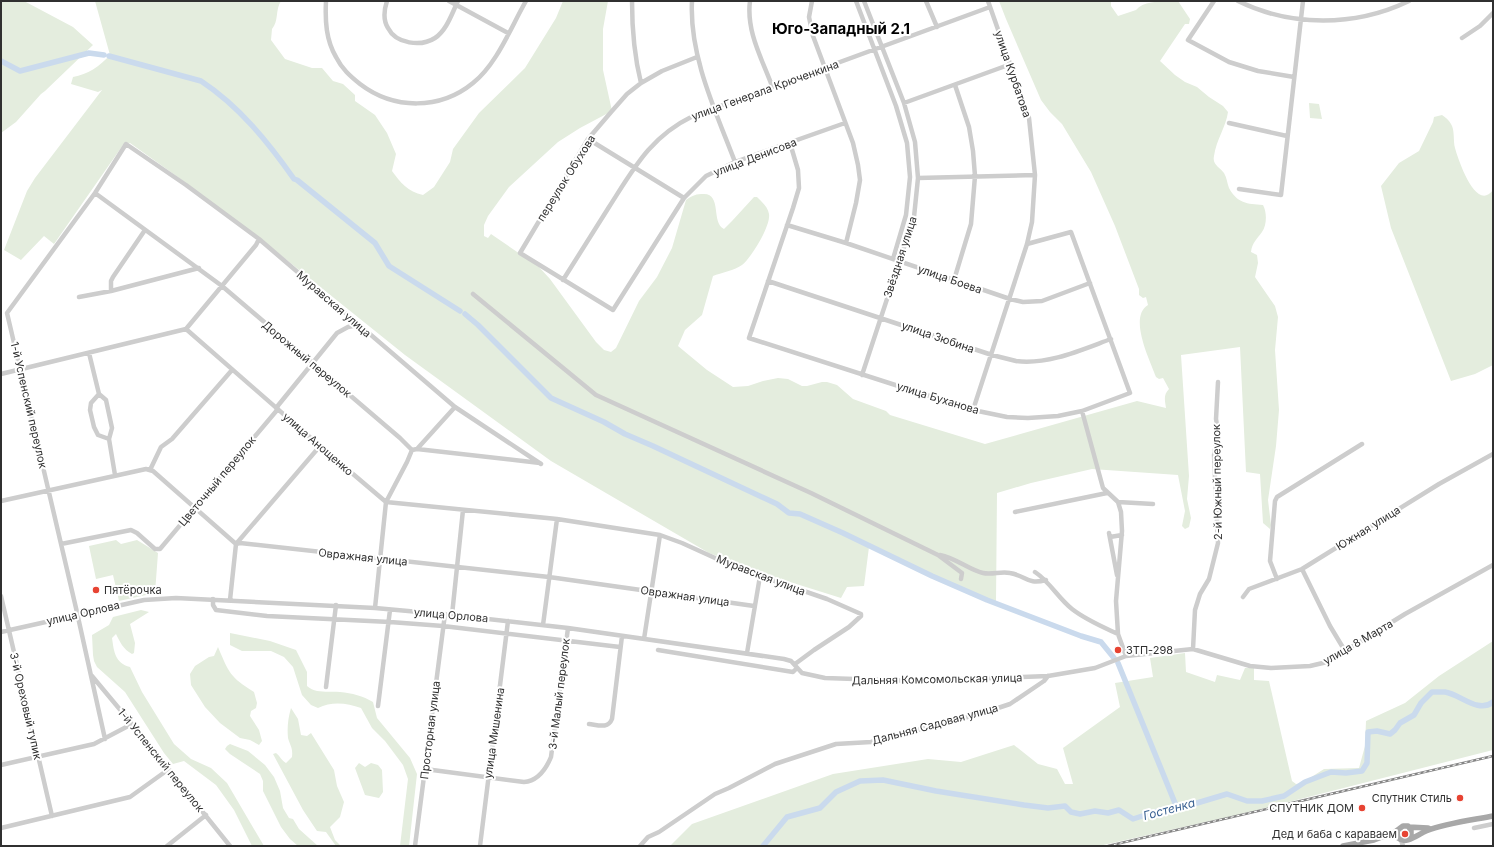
<svg xmlns="http://www.w3.org/2000/svg" width="1494" height="847" font-family="Inter,sans-serif">
<style>
.green{fill:#e4edde}
.lines{fill:none;stroke-linecap:round;stroke-linejoin:round}
.river{stroke:#cadaed;stroke-width:5.5}
.minor{stroke:#cdcdcd;stroke-width:4.5}
.major{stroke:#a8a8a8;stroke-width:5.5}
.rail-casing{stroke:#858585;stroke-width:2.5}
.rail{stroke:#fff;stroke-width:1;stroke-dasharray:3;stroke-linecap:butt}
.poi-dot{fill:#e74332;stroke:#fff;stroke-width:1.5}
.labels{text-anchor:middle;dominant-baseline:central;stroke-width:4;stroke-linejoin:round;paint-order:stroke}
.street-label{font-size:11px;fill:#303030;stroke:#fff}
.poi-label{font-size:11px;fill:#303030;stroke:#fff;text-anchor:end}
.water-label{font-size:12px;font-style:italic;fill:#3c6394;stroke:#fff}
.district-label{font-size:15px;font-weight:bold;fill:#000;stroke:#fff}
</style>
<rect width="100%" height="100%" fill="#fff"/>
<path class="green" d="M1,1H24L73,27L93,45L45,91L41,94L16,122L1,133Z
M95,1H281C275,10 279,21 272,29L271,40L285,59L312,68H322L333,81L343,84L355,95V101L375,115L387,133L396,154L392,171C400,182 408,192 423,195L434,187L450,162L453,149L479,113L525,68L556,18L563,1H608L603,29V70L612,111L580,128L558,142L509,187L488,216L484,225V236L488,238L491,234L539,267L550,279L596,342L604,350L611,352L616,348L639,301L657,277L672,248L686,200C693,195 696,194 704,194C722,194 711,223 724,229L732,221L754,197H757C762,202 768,207 769,214C771,226 751,258 742,265C735,270 721,273 713,276L702,315L685,330L678,346L707,370L733,387L748,386L763,381L778,378L788,379L802,386H807L822,382H827L837,385L853,399L886,411L890,415L985,444L1137,401L1166,408C1165,401 1163,395 1169,389L1163,378L1159,379L1156,377C1150,360 1128,317 1148,305L1146,297L1143,298L1139,295V289L1115,226L1091,172L1062,124L1050,112L1041,100L1006,19L999,1H1111V6L1118,16L1136,10C1144,0 1165,1 1178,1L1190,19L1189,24H1185L1160,61L1175,75L1185,82L1197,87L1209,97L1223,106L1228,112C1226,127 1216,140 1214,156C1212,165 1220,167 1224,173C1227,178 1227,183 1229,188C1237,203 1247,204 1263,205C1267,212 1267,225 1262,232C1257,239 1252,243 1251,252L1257,255L1258,263L1255,277L1275,306L1278,317L1275,350L1279,410L1276,446L1268,500L1271,525L1270,529L1263,523L1260,474L1246,472L1240,347L1181,355L1189,476L1187,499L1191,518L1189,527L1185,529L1182,526L1185,511L1178,475L1092,469L1031,483L997,493L996,603L869,547L864,586L847,587L841,598L761,573L709,553L551,461L405,355L278,253L182,180L130,143L123,145L54,244L44,236L21,260L4,250L27,191L35,178L102,90L98,92L71,84L73,77C88,74 99,67 110,55Z
M1309,103L1319,104L1322,119L1310,118Z
M1442,115C1445,117 1449,120 1451,124C1455,130 1453,141 1455,148C1458,159 1476,213 1493,190V365L1475,374L1451,381L1391,228L1381,186L1399,163L1419,151L1433,122L1434,117Z
M116,540L121,544L137,540L158,553L155,593L119,601L113,575L96,579L89,546Z
M141,610L149,612L130,624L135,643L134,653L132,654C123,649 120,642 116,634L112,638C114,652 115,663 130,667L142,692L174,744L191,759L211,768L227,783L264,846H252L234,810L216,785L184,761L173,764L164,753L125,692L97,667L94,661L93,655L92,635L109,625L113,617Z
M230,633L270,641L296,650L307,672V686C316,694 329,691 340,692C352,693 363,696 373,702L377,718L410,758L417,774L409,846H400L408,779L403,765L385,741L372,728L361,708C347,703 332,701 318,708L311,705L302,695L293,667L284,657L271,651H242L230,645Z
M1493,641V750L1241,814L1099,846H670L692,824L833,774L928,759L961,762L1014,745L1038,764L1057,769L1065,784H1073L1063,748L1120,707L1115,683L1153,677L1150,658L1185,653L1186,672L1215,682L1217,675L1240,680L1245,668H1254V680L1269,681L1292,781L1296,784L1302,783L1324,769L1359,768L1365,746L1366,721L1405,703L1439,676Z
M218,647C229,673 230,677 254,692L257,703L256,708L251,711L250,716L259,730L262,741L259,745L250,740L240,738L220,723L205,707L191,685L190,674L195,666L209,657L214,656Z
M291,708L298,719L301,735L307,736L311,733L334,770L337,786L344,802L340,817L330,827L335,840L341,846H336L326,832L317,831L303,810L273,754L276,753C280,756 282,761 286,763L292,757C293,747 290,746 288,738C287,728 288,718 291,708Z
M230,744L248,751L265,765L274,777L280,791L283,808L289,818L293,819L299,829L318,846H298L290,839L281,827L263,791V781L260,774L230,754L225,749L227,746Z
M359,763L365,767L371,763L378,765L382,770L383,792L379,798L365,795L355,768Z"/>
<g class="lines">
<path class="river" d="M109,56L201,81C239,106 268,142 294,179L297,180L375,243L389,266L460,311
M1,61L20,71L89,53L104,55
M465,314L478,325L551,398L604,422L625,434L653,446L777,504L789,513L800,514L843,533L932,576L987,600L1081,636L1101,642L1114,658
M1118,663L1177,808
M763,846L787,817L820,808L836,792L860,781L883,780L936,791L1024,805L1048,808L1065,806L1071,812L1080,814L1095,811L1108,813L1119,810L1133,819L1161,810L1197,803L1227,794L1247,801H1262L1284,796L1305,782L1331,772L1346,773L1362,771L1367,763L1368,732L1377,731L1390,734L1395,730L1400,723L1414,715L1421,703L1432,692C1436,692 1441,692 1445,692C1460,694 1478,714 1493,702"/>
<path class="minor" d="M326,1C325,21 326,40 336,57C342,69 350,76 360,84C394,110 440,110 473,83C497,64 511,27 526,1
M387,1C384,10 383,20 388,28C396,44 421,47 435,38C447,30 452,13 458,1
M449,1L508,33
M632,1C632,29 634,55 641,83
M692,1C689,56 716,112 735,162
M750,1C746,31 762,59 772,86
M812,1L809,17L813,36L853,143L858,165L860,180L856,203L846,243
M856,1L896,106L907,143L910,177L906,215L893,259
M926,1L937,27
M1214,1L1188,40L1229,62L1258,71L1294,77
M1238,1C1291,27 1355,27 1409,1
M1462,38L1480,26L1493,13
M697,57L662,71L641,83L627,94L612,111L588,139L520,253L613,310L684,198L706,176L735,162L845,123
M904,103L1011,64
M1229,123L1287,136
M588,139L684,198
M790,143L798,170L799,188L793,208L749,338L973,410L1007,417L1028,418L1058,416L1082,411L1130,393L1071,232L1027,244
M918,178L1035,175
M1239,189L1281,195L1303,1
M95,193L222,286L400,438L412,450L417,449L540,463
M787,225L846,243L1010,299L1023,302L1042,301L1090,283
M563,280C579,255 594,231 609,207C634,168 650,137 693,116C792,80 891,44 990,7
M954,280L971,224L975,176L973,151L969,127L955,85
M768,281L992,355C1000,357 1008,359 1016,361C1048,365 1081,350 1111,339
M111,291V281L113,277L145,230
M473,294L596,395L811,493L938,555L962,573L961,579
M79,297L111,291L199,268
M186,329L320,446L386,502L557,519L660,535L682,543L737,568L827,599L861,614V616L849,627L814,650L795,664
M186,329L256,245L259,239
M89,353L99,394L106,400L112,428L109,439L115,475
M1,374L186,329
M862,375L914,217L918,178L915,142L904,103L864,1
M99,394L91,403L90,410L94,427L98,435L109,439
M276,408L337,333L348,327L358,325
M973,410L1027,244L1032,222L1035,175L1029,118L988,1
M1082,411L1103,488L1118,502L1121,512L1122,531L1116,601L1118,634L1126,656
M417,449L455,407
M150,470L161,447L172,439L232,370
M1,501L146,469L153,471L236,544L240,543L549,577L754,606
M1118,502L1153,504
M1015,512L1107,493
M1109,533L1117,575
M1110,537L1122,535
M61,544L131,530L137,533L155,549H160L278,409
M236,544L320,446
M940,555C956,558 969,570 983,573C992,575 1001,571 1010,573C1027,576 1027,585 1046,580
M1302,569L1330,626L1345,651
M1035,572C1050,582 1058,598 1072,609C1086,620 1103,627 1118,634
M1277,579L1270,561L1275,501L1277,497L1362,444
M1,596L52,816
M1243,597L1249,589L1302,569L1439,484L1493,454
M213,599V605L216,610L267,616L390,622L443,626L620,647
M230,600L236,544
M375,608L386,502L407,462L412,450
M452,615L463,510
M543,625L557,519
M1,632L144,600L176,598L375,608L452,615L568,628L784,659L791,661L802,673L825,678L914,681L1048,676L1095,668L1126,656L1193,649L1250,666L1271,668L1310,666L1327,662L1405,614L1493,565
M644,639L660,535
M1193,649L1195,610L1200,594L1209,579L1218,543L1214,455L1218,431L1216,419L1218,382
M658,650L793,672L797,668
M747,653L760,576
M92,676L132,724L230,846
M326,687L336,605
M378,706L390,610
M589,724C598,725 608,729 612,719L622,636
M105,739L76,608L7,313L95,193L126,144L186,185L259,239L455,407L541,464
M1,765L94,744L132,724
M425,769L524,782C538,781 546,769 551,757L568,628
M1,828L130,797L169,769
M1474,828L1493,824
M1401,840L1403,846
M167,846L206,815
M415,846L445,614
M480,846L508,621
M640,846L648,837L659,832L715,794L729,788L775,764L836,744L871,742L983,713L1010,704L1044,681L1048,676"/>
<path class="major" d="M1409,827L1428,828
M1397,831L1398,838C1406,845 1417,835 1426,831C1446,823 1472,820 1493,816
M1343,846L1374,840L1395,832L1403,826H1408L1411,830V838"/>
<defs>
<path id="rail" d="M1108,846L1493,756"/>
</defs>
<use href="#rail" class="rail-casing"/>
<use href="#rail" class="rail"/>
</g>
<g class="poi-dot">
<circle cx="96" cy="590" r="4"/>
<circle cx="1118" cy="650" r="4"/>
<circle cx="1460" cy="798" r="4"/>
<circle cx="1362" cy="808" r="4"/>
<circle cx="1405" cy="834" r="4"/>
</g>
<g class="labels">
<g class="street-label">
<text transform="translate(1013 74) rotate(71)">улица Курбатова</text>
<text transform="translate(765 90) rotate(-20)">улица Генерала Крюченкина</text>
<text transform="translate(755 157) rotate(-21)">улица Денисова</text>
<text transform="translate(566 178) rotate(-58)">переулок Обухова</text>
<text transform="translate(900 257) rotate(-72)">Звёздная улица</text>
<text transform="translate(950 279) rotate(19)">улица Боева</text>
<text transform="translate(334 304) rotate(41)">Муравская улица</text>
<text transform="translate(938 337) rotate(19)">улица Зюбина</text>
<text transform="translate(307 359) rotate(40)">Дорожный переулок</text>
<text transform="translate(938 398) rotate(17)">улица Буханова</text>
<text transform="translate(29 405) rotate(77)">1-й Успенский переулок</text>
<text transform="translate(318 444) rotate(41)">улица Анощенко</text>
<text transform="translate(217 481) rotate(-50)">Цветочный переулок</text>
<text transform="translate(1217 482) rotate(-91)">2-й Южный переулок</text>
<text transform="translate(1368 528) rotate(-32)">Южная улица</text>
<text transform="translate(363 557) rotate(6)">Овражная улица</text>
<text transform="translate(761 575) rotate(21)">Муравская улица</text>
<text transform="translate(685 596) rotate(8)">Овражная улица</text>
<text transform="translate(83 613) rotate(-13)">улица Орлова</text>
<text transform="translate(451 615) rotate(5)">улица Орлова</text>
<text transform="translate(1358 642) rotate(-30)">улица 8 Марта</text>
<text transform="translate(937 679) rotate(-1)">Дальняя Комсомольская улица</text>
<text transform="translate(559 694) rotate(-83)">3-й Малый переулок</text>
<text transform="translate(26 706) rotate(77)">3-й Ореховый тупик</text>
<text transform="translate(935 724) rotate(-15)">Дальняя Садовая улица</text>
<text transform="translate(430 730) rotate(-83)">Просторная улица</text>
<text transform="translate(494 733) rotate(-82)">улица Мишенина</text>
<text transform="translate(161 760) rotate(51)">1-й Успенский переулок</text>
</g>
<g class="poi-label">
<text x="104" y="590" text-anchor="start">Пятёрочка</text>
<text x="1126" y="650" text-anchor="start">ЗТП-298</text>
<text x="1452" y="798">Спутник Стиль</text>
<text x="1354" y="808">СПУТНИК ДОМ</text>
<text x="1397" y="834">Дед и баба с караваем</text>
</g>
<g class="water-label">
<text transform="translate(1169 809) rotate(-15)">Гостенка</text>
</g>
<g class="district-label">
<text x="841" y="28">Юго-Западный 2.1</text>
</g>
</g>
<rect width="1494" height="847" fill="none" stroke="#303030" stroke-width="4"/>
</svg>
